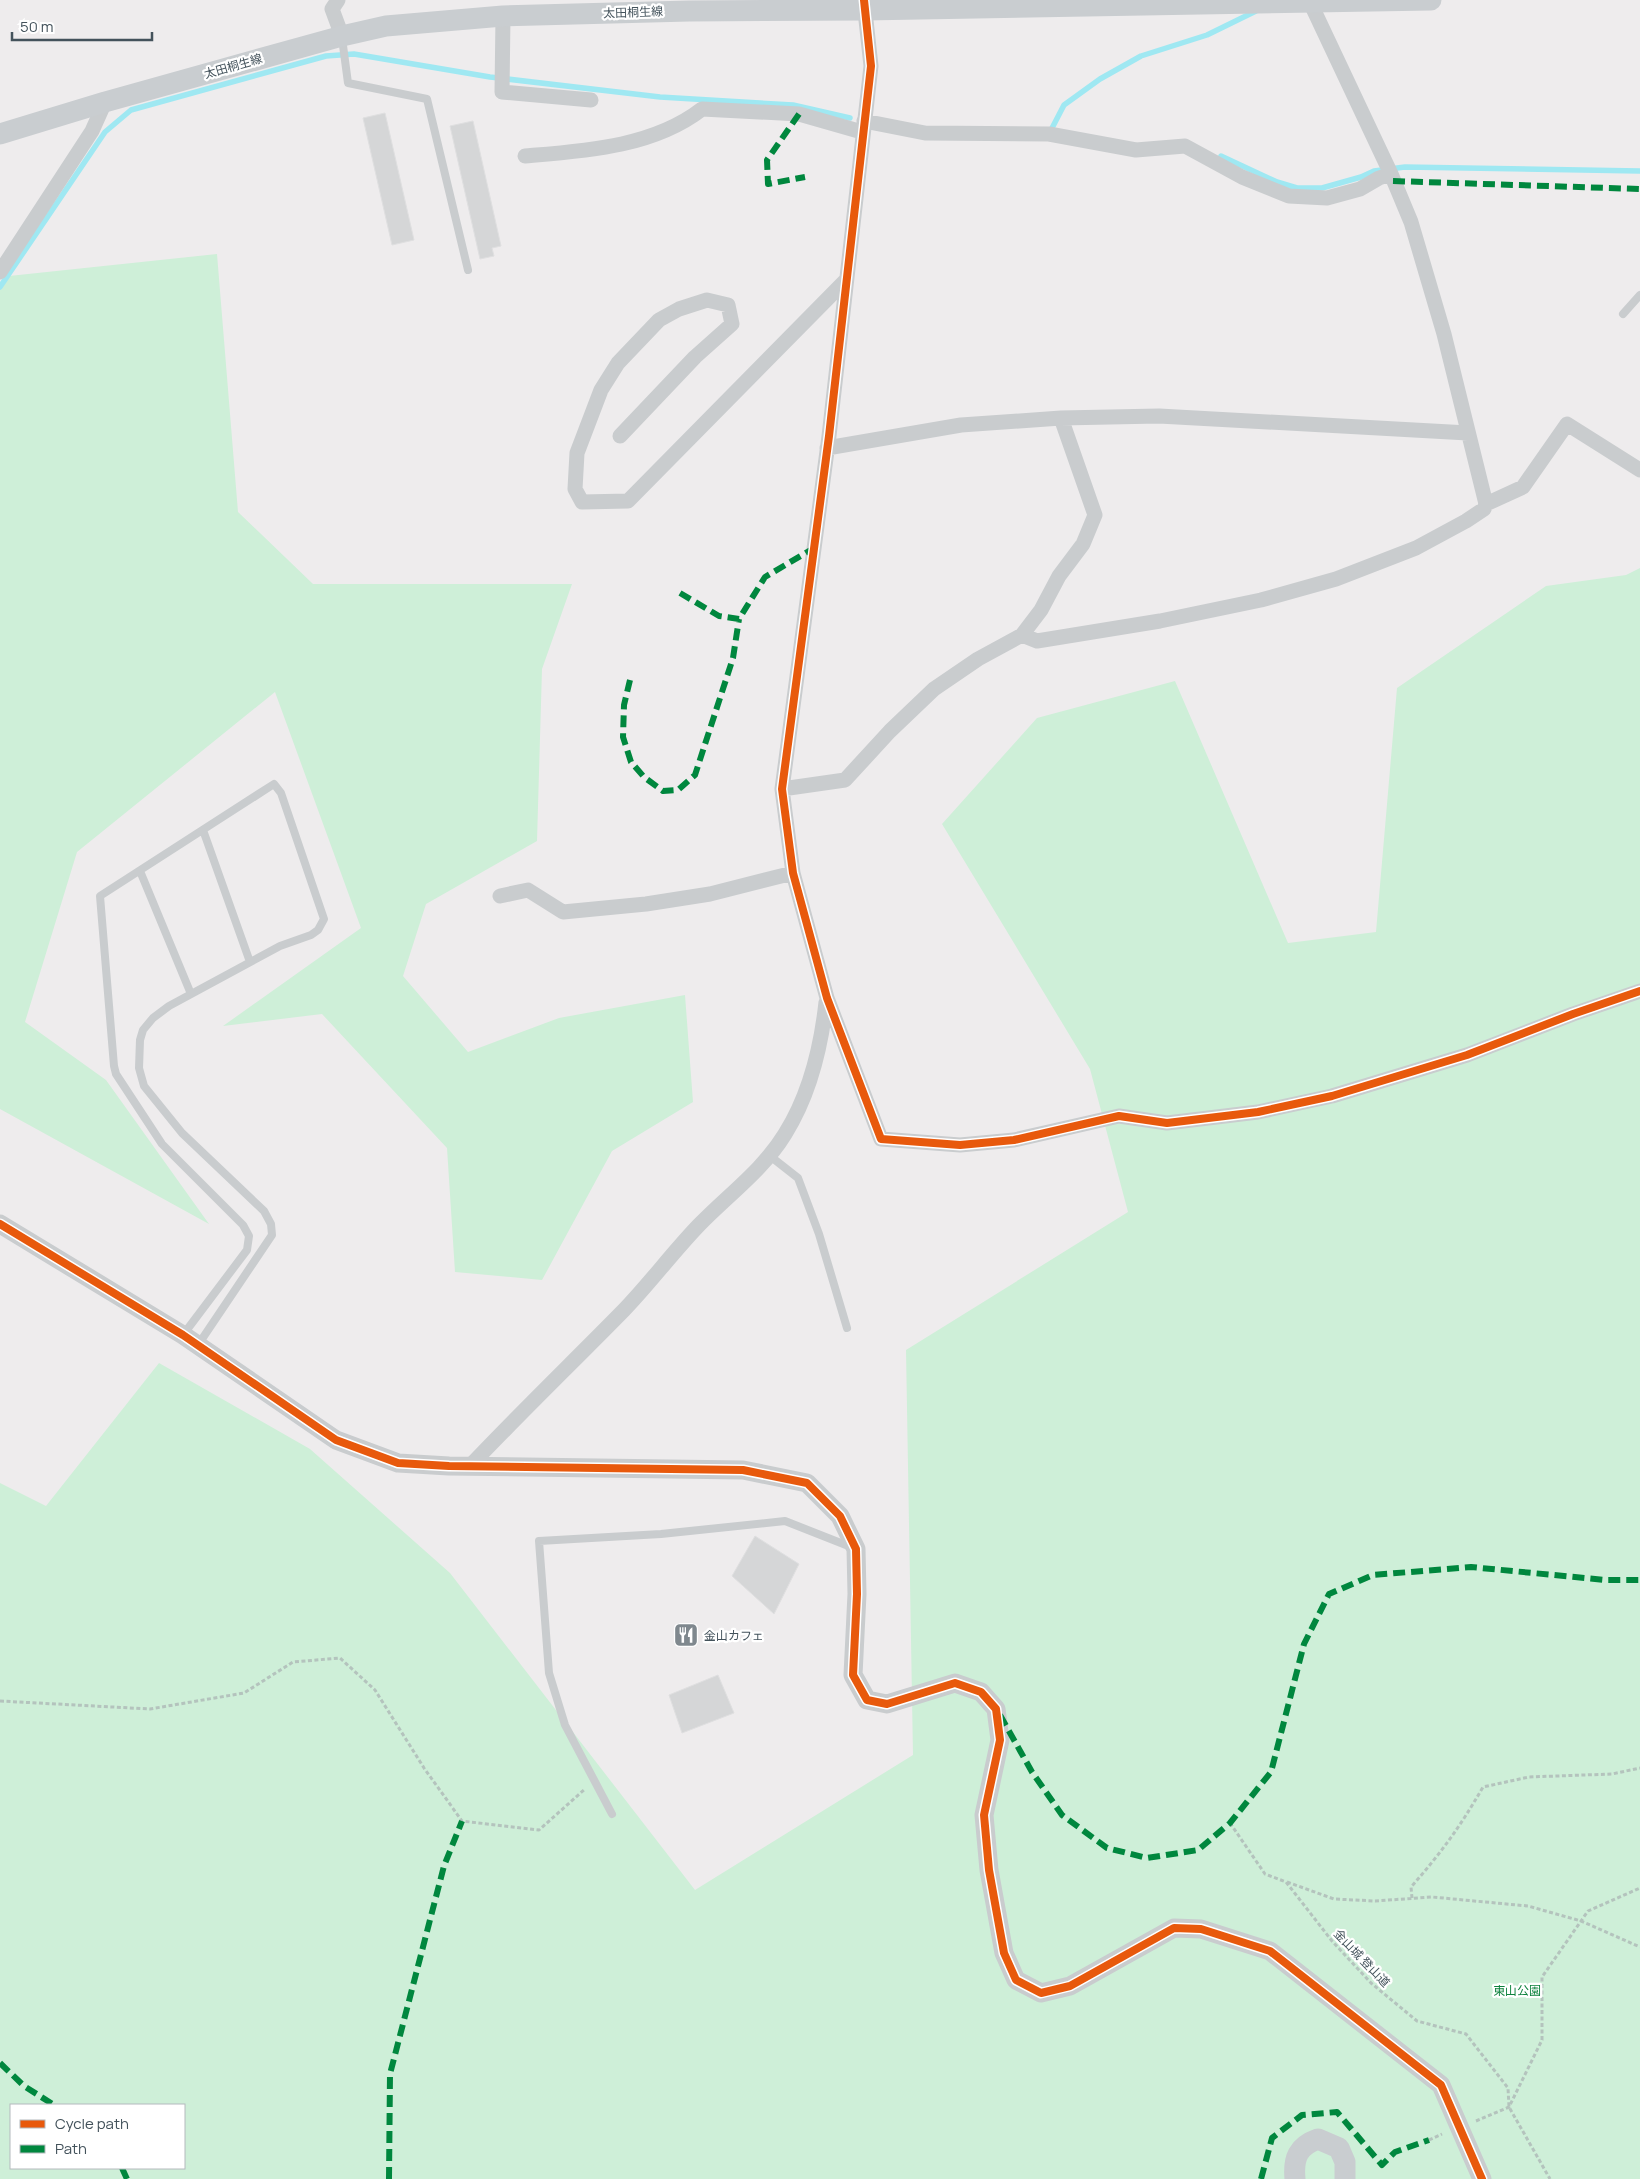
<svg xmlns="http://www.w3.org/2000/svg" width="1640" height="2179" font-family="Manrope,'Noto Sans JP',sans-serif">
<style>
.green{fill:#ceefd8;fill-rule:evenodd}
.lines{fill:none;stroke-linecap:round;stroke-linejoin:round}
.stream{stroke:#9fe8f2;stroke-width:5.5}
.building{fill:#d5d6d7;stroke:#dfdfe0}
.path{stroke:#b4c3bd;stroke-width:3;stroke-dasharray:4 2.5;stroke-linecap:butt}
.service{stroke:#c9ccce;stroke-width:8}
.minor{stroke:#c9ccce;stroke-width:15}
.tertiary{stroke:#c9ccce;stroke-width:19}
.secondary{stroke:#c9cdd0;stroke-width:21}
.quiet{stroke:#00873e;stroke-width:6;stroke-dasharray:12 6;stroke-linecap:butt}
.cycleway-casing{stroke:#fff;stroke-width:11}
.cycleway{stroke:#e8590c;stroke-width:8}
.labels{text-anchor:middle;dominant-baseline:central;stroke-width:4.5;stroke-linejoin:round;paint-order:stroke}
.street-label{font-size:12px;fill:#43525b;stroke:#fff}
.poi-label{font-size:12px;fill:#43525b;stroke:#fff;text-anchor:start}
.park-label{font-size:12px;fill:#0d823d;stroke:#fff}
</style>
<rect width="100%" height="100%" fill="#eeeced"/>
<path class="green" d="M217,254L238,512L313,584H572L542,669L537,841L426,904L403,976L468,1052L559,1018L685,995L693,1102L612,1151L542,1280L455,1272L447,1148L322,1014L223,1026L361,928L275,692L77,852L25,1022L106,1080L209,1224L0,1109V287L9,276Z
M1640,568V2179H0V1483L46,1506L159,1363L310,1449L450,1573L695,1890L913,1755L906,1350L1128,1212L1090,1069L942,824L1037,718L1175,681L1288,943L1376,932L1397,688L1546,586L1626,575ZM11,2105H184V2168H11Z"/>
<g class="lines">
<path class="stream" d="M1050,132L1064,105L1100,79L1141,56L1207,35L1256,11
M1221,156L1277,182L1297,188H1322L1361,177L1374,171L1405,167L1640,171
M0,287L105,132L131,110L326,56L354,54L490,77L660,97L793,105L850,118"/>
</g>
<path class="building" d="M385,113L414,240L392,245L363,118Z
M473,121L501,246L492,248L494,256L480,259L450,126Z
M755,1536L799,1564L774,1614L732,1576Z
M718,1675L734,1713L682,1733L669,1695Z"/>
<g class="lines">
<path class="path" d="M0,1701L150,1709L244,1693L293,1662L340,1658L375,1690L424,1768L462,1821L539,1830L585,1789
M1230,1823L1265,1874L1286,1882L1332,1941L1371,1983L1417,2021L1466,2034L1508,2088L1509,2107L1550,2179
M1287,1882L1334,1899L1375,1901L1432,1897L1528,1906L1581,1921L1640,1947
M1412,1898L1411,1887C1441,1853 1460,1827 1483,1787L1529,1777L1612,1774L1640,1768
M1476,2121L1509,2107L1542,2040V1977L1588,1911L1640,1888
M1429,2140L1442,2134"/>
<path class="service" d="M342,38L348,83L427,99L468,270
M1623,314L1640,295
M203,830L250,962
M140,871L191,994
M770,1156L798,1178L819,1234L847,1328
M183,1335L247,1250L249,1236L243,1225L162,1144L116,1074L114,1066L100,896L274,784L281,793L324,919L318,930L311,935L280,946L169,1006L153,1018L143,1030L140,1040L139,1068L144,1086L182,1133L264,1211L271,1224L272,1235L198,1345
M612,1814L565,1725L549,1673L539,1541L661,1534L785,1521L851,1547"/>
<path class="minor" d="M338,0L332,9L342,36
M864,2L871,66L829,436L782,789L793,873L827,998L881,1139L960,1145L1014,1140L1119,1116L1167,1123L1258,1112L1332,1096L1467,1055L1573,1014L1640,991
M1310,2L1391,174L1411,222L1444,334L1486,504
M503,16L502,92L591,100
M864,121L925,133L1049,134L1136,150L1185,146L1242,177L1289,196L1327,198L1360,189L1379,178L1391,174
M525,156C585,151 653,147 702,109L799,114L862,132
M0,272L92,131L105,102
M620,436L695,357L732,324L728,305L707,300L679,309L659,320L618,363L601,390L577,453L575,489L582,502L628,501L845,281
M827,448L961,425L1061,418L1159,416L1468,433
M1022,635L1041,610L1059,576L1083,544L1095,515L1061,418
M782,789L845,780L890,731L934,689L978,659L1022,635L1037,641L1160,621L1261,600L1336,579L1416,548L1466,521L1484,509L1486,504L1523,487L1567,424L1640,470
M500,896L528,890L563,912L646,904L710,894L793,873
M470,1466C520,1413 573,1362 624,1310C650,1283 673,1252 699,1225C728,1195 763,1170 785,1134C810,1094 821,1048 826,1002"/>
<path class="tertiary" d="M0,1224L183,1335L336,1440L398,1463L449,1466L743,1470L807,1483L840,1516L856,1549L857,1594L853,1675L867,1700L887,1704L955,1683L981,1692L996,1709L1000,1740L984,1815L989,1870L1004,1953L1016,1980L1041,1993L1070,1986L1174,1928L1201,1929L1270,1951L1441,2085L1482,2179"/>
<path class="secondary" d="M0,134L105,102L342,36L386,26L503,16L689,11L865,10L1431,0
M1295,2179C1293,2158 1298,2146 1318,2139L1339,2148L1345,2162V2179"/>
<path class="quiet" d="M799,114L767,160L768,184L805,177
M1393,181L1640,189
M680,593L719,616L739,619L765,577L814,548
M630,680L624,705L623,737L631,762L644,777L663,791L678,790L695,775L733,658L739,619
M1000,1715L1032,1772L1062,1815L1107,1848L1147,1858L1198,1850L1230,1823L1271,1772L1304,1644L1329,1594L1373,1575L1471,1567L1605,1580H1640
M0,2063L24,2086L54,2105
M122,2168L127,2179
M389,2179L390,2074L444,1866L462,1821
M1261,2179L1272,2138L1302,2115L1337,2112L1382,2165L1395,2152L1429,2140"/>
<defs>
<path id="cycleway" d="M864,0L871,66L829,436L782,789L793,873L827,998L881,1139L960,1145L1014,1140L1119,1116L1167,1123L1258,1112L1332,1096L1467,1055L1573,1014L1640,991
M0,1224L183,1335L336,1440L398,1463L449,1466L743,1470L807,1483L840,1516L856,1549L857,1594L853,1675L867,1700L887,1704L955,1683L981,1692L996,1709L1000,1740L984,1815L989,1870L1004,1953L1016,1980L1041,1993L1070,1986L1174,1928L1201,1929L1270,1951L1441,2085L1482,2179"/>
</defs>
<use href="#cycleway" class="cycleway-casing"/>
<use href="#cycleway" class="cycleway"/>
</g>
<defs>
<symbol id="restaurant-square" viewBox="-11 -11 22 22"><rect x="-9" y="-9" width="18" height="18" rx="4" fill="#7f888e" stroke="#fff"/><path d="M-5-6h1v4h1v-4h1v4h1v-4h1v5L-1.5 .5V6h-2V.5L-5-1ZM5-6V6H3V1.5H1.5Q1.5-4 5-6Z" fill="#fff"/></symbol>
</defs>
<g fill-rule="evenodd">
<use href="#restaurant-square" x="672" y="1621" width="28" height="28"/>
</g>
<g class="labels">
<g class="street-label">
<text transform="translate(633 12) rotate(-2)">太田桐生線</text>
<text transform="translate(233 66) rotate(-16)">太田桐生線</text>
<text transform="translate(1362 1958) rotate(46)">金山城 登山道</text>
</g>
<g class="poi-label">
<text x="704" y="1635">金山カフェ</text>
</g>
<g class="park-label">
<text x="1517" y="1990">東山公園</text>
</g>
</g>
<rect x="10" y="2104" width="175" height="65" fill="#ffffff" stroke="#b4babd"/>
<rect x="20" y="2120" width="25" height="8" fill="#e8590c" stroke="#b4babd"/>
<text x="55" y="2129" font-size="15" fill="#43525b">Cycle path</text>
<rect x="20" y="2145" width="25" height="8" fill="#00873e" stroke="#b4babd"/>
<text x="55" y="2154" font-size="15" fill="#43525b">Path</text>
<path d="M12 32v8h140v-8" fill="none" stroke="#43525b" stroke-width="2.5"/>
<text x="20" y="32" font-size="15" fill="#43525b" stroke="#ffffff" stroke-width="4" paint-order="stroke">50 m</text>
</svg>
